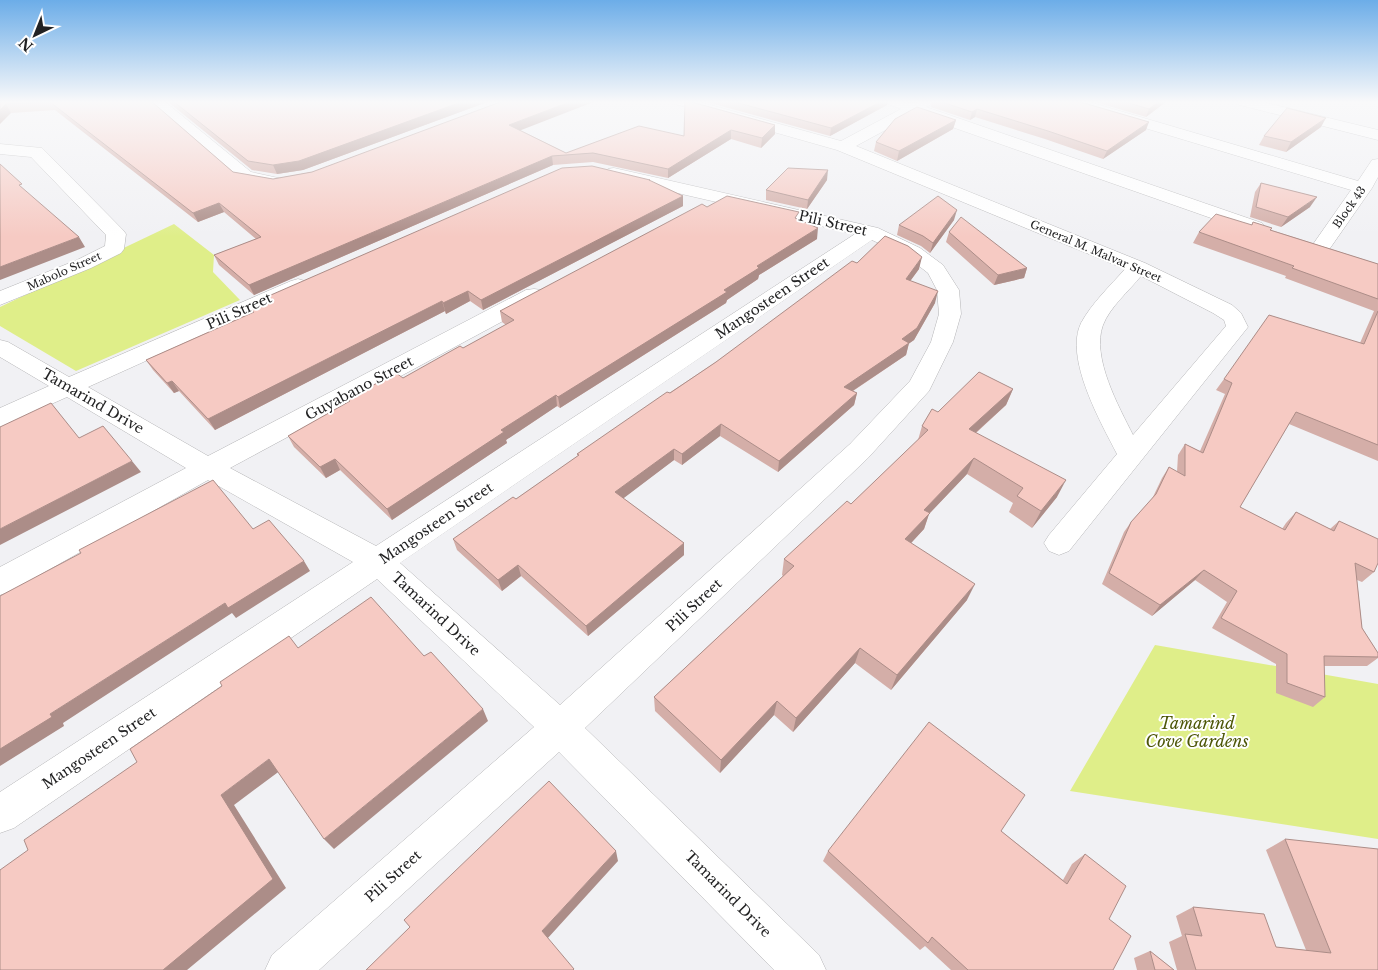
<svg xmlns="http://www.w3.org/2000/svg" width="1378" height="970" font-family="'Libre Baskerville',serif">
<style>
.green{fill:#dfee89}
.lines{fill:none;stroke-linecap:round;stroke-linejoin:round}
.street-casing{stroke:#b5b5b7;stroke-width:1}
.street{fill:#fff;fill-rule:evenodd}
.wall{fill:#d4aea8}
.shaded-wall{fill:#ac8d88}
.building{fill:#f6cac3;stroke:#ac8d88}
.labels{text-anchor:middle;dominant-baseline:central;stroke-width:4;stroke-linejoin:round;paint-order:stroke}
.far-street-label{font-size:11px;fill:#222223;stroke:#fff}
.street-label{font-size:14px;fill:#222223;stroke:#fff}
.near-park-label{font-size:16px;font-style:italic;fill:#4d5607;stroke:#fff}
</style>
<rect width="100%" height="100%" fill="#f1f1f4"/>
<path class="green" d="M174,224L214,255L213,272L240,300L76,371L0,326V307Z
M1155,645L1378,684V839L1070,791Z"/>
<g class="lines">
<defs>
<path id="street" d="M148,101H164L251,172L283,179L286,183L283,187L277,188L260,186L239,180Z
M672,101H696L841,141L901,109L888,104L886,101L912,103L932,101L930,105L926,107L1262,223L1265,227L1262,231L1255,233L1248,231L915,114L856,146L1145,263L1232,305L1241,313L1248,327L1069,551L1059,555L1049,551L1044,543L1049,535L1117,454C1101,423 1064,358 1081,323C1092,303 1110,286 1125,269L837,150L675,104ZM1141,276L1213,313L1224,320L1226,326L1133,435C1119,407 1091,357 1103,325C1110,307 1129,291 1141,276Z
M1062,101H1086L1358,181L1372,160L1378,159V177L1372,188L1326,254L1319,256L1312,254L1309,250L1351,190L1065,104Z
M1233,101H1259L1378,130V140L1236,104Z
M0,144L42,148L123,230L126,234L124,249L121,253L91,268L0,305V291L77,260L105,246L106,235L31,157L0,154Z
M614,168L878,228L920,248L943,265L959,290L961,314L953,342L929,391L868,458L585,728L819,955L826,970H774L559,752L319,970H265L272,955L534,727L377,579L14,828L0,833V792L353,562L208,480L11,591L0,595V567L186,468L67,397L0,427V408L49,386L0,357V340L8,342L69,377L291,281L298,279L305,281L308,285L305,289L88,387L208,456L526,290L534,289L542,290L545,295L542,300L230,468L376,546L855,234L608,177L605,173L608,169ZM872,240L906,256L928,273L937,290L939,314L931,342L910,381L850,444L560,705L400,563Z"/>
</defs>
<use href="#street" class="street-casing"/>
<use href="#street" class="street"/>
</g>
<path class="wall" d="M0,101H151L233,172L273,179L312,172L520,130L566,153L684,136L775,125V134L761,148L731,139L668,178L593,162L553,165L254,295L219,265L214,255L256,239L224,212L198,222L55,110L11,113Z
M167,101H490L303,170L277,174L252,170Z
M703,101H888L887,105L830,136Z
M932,101H1077L1146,130L1103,159L1045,139L975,117L970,120L931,107Z
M1092,101H1167L1146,117Z
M956,120L953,129L897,161L874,151L876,142Z
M1321,127L1286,152L1259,145L1264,136Z
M650,180V181L683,196V206L483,310L470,301L446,314L445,311L215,430L179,391L174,393L153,370L146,360L253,312L251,310L266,303L264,298Z
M827,180L807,209L766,200V190Z
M1261,183L1310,207L1281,227L1250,217L1255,192Z
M707,207L798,219L817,239L759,275L758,279L727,300L726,303L560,408L557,406L506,440L507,443L392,520L340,470L326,478L294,447L288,436L349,402L347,399L403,378L463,348L506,325L502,322L500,311Z
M954,220L930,253L921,246L897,235L899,225Z
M1253,222L1272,228L1271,230L1378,264V461L1289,424L1240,507L1282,529L1286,523L1296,512L1330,529L1339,521L1374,572L1362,582L1357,580L1362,628L1378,653V658L1367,666H1324L1325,697L1313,707L1276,693V664L1212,628L1227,602L1195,580L1152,616L1102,584L1124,532L1131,522L1152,499L1162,478L1169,467L1177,472L1178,455L1185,444L1200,451L1225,394L1216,390L1224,379L1360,343L1374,311L1285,278L1286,276L1193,243L1199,232L1251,225Z
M949,232L1027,268L1024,278L994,285L946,242Z
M857,263L919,269L910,281L935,303L914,340L909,343L906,355L853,391L857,393L854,405L778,472L720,436L682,465L674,460L623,498L684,543V555L588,636L521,576L502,591L457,550L453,539L516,499L578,456L577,454L716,362Z
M1013,389L1006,405L976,433L1057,497L1032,528L1009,512L1013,503L967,474L929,514L924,529L911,543L967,600L891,690L855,663L793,732L774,715L720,773L655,711L654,697L783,576L782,575L784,559L851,504L918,440L922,426L938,412Z
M1001,831L1063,880L1072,864L1085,854L1109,919L1113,970H951L925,946L920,950L823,861L828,851Z
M1285,839L1378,970H1177L1169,942L1182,936L1176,916L1193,907L1276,947L1306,950L1266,850Z
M1150,951L1174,970H1137L1134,958Z"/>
<path class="shaded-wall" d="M464,101H490L303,170L277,174L273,165Z
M572,101H596L511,134L509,125Z
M882,101H888L887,105L830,136L831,128Z
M1160,101H1167L1146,117L1149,109Z
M6,104L11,113L0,124V110Z
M977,109L975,117L970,120L972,112Z
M1326,118L1321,127L1286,152L1291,142Z
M956,120L953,129L897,161L899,151Z
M1149,122L1146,130L1103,159L1107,151Z
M775,125V134L761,148L762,138Z
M731,130V139L668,178V169Z
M552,156L553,165L254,295L249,285Z
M828,170L827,180L807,209L808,200Z
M683,196V206L483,310L481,300Z
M1317,197L1310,207L1281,227L1288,217Z
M219,203L224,212L198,222L193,213Z
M957,210L954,220L930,253L933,243Z
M818,228L817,239L759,275L758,279L727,300L726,303L560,408L558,397L724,290L757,266Z
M79,237L85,247L0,280V267Z
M922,257L919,269L903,291L906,279Z
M1027,268L1024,278L994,285L998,275Z
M468,291L470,301L446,314L443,303Z
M938,291L935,303L914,340L903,348L909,343L906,355L842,398L844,387L902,339Z
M442,301L445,311L215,430L208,419Z
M172,381L179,391L174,393L167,383Z
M1013,389L1006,405L962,445L969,429Z
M857,393L854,405L778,472L779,461Z
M556,395L557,406L506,440L507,443L392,520L387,509L501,430Z
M721,424L720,436L682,465V454Z
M674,449V460L616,504L615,492Z
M974,458L967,474L929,514L924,529L900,555L905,539L924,510Z
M335,459L340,470L326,478L320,467Z
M132,461L141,472L0,545V529Z
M1066,480L1057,497L1032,528L1041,511Z
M684,543V555L588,636L586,626Z
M304,561L310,571L236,618L232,613L63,723L64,726L0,766V749L50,714L225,603Z
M518,565L521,576L502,591L498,580Z
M1204,570L1195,580L1152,616L1160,605Z
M975,584L967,600L891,690L897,675Z
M860,648L855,663L793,732L796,718Z
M777,701L774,715L720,773L721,760Z
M483,709L488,721L334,849L324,839Z
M269,759L281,770L234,805L286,888L187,970H163L221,795Z
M616,851L618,861L547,939L542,931Z"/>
<path class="building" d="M0,101H151L233,172L273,179L312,172L503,101H572L509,125L566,153L639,126L684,136L685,101H688L775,125L762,138L731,130L668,169L593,153L552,156L249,285L214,255L261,237L219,203L193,213L50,102L6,104L0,110Z
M173,101H464L299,161L273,165L248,161Z
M731,101H882L831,128Z
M939,101H1077L1149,122L1107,151L1048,131L977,109L972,112Z
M1122,101H1160L1149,109Z
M917,107L956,120L899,151L876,142L895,119Z
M1287,108L1326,118L1291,142L1264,136Z
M0,164L22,184L19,185L79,237L0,267Z
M592,166L650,180H649L683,196L481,300L468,291L443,303L442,301L208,419L172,381L167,383L146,360L254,312L251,310L268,302L264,298L562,168Z
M788,168L828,170L808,200L766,190Z
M1261,183L1317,197L1288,217L1256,207Z
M727,196L799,212L795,218L818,228L757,266L759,268L724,290L727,292L558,397L556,395L501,430L504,432L387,509L335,459L320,467L288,436L350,401L347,399L396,373L403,378L460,346L463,348L514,320L500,311L702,204L707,207Z
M938,196L957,210L933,243L923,236L899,225Z
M1216,214L1252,225L1253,222L1272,228L1270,230L1378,264V299L1292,268L1294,266L1199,232Z
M961,217L1027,268L998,275L949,232Z
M885,236L908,246L922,257L906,279L938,291L917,328L902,339L909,343L844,387L857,393L779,461L721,424L682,454L674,449L615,492L684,543L586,626L518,565L498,580L453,539L513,497L516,499L579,455L577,454L667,392L670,393L716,362L852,261L857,263Z
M1378,311V445L1296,412L1240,507L1285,530L1296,512L1334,531L1339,521L1378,539V563L1374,572L1355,563L1362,628L1378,653V657L1324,656L1325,697L1287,683V654L1221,618L1237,591L1204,570L1160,605L1109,573L1131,522L1156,494L1169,467L1185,476V444L1203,453L1232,383L1224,379L1269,315L1364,344Z
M979,372L1013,389L969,429L1066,480L1041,511L1017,496L1023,488L974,458L924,510L930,513L905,539L975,584L897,675L860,648L796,718L777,701L721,760L654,697L794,566L784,559L847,501L851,504L928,430L922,426L932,409L938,412Z
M51,403L79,438L103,426L132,461L0,529V427Z
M213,480L253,529L269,520L304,561L228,608L225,603L50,714L52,717L0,749V596L81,553L79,550Z
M371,597L424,656L431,652L483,709L324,839L269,759L221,795L273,879L163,970H0V870L28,850L24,840L137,762L130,749L222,686L220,682L289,636L298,648Z
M929,722L1025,795L1001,831L1067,884L1085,854L1126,886L1109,919L1131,936L1113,970H968L932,937L928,943L828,851Z
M549,781L616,851L542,931L574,969L573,970H366L410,927L404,920Z
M1285,839L1378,849V970H1196L1185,934L1202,936L1193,907L1264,914L1276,947L1331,953Z
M1150,951L1174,970H1155Z"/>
<linearGradient id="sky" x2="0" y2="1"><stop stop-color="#6cade8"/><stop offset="0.43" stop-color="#f9f9fa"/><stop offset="1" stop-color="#f9f9fa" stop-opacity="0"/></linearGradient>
<rect width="1378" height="237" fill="url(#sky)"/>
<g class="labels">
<g class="far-street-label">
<text transform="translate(1349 207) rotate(-55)">Block 43</text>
<text transform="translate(1096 251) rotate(23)">General M. Malvar Street</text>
<text transform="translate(64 271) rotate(-24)">Mabolo Street</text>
</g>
<g class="street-label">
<text transform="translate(833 223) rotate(13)">Pili Street</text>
<text transform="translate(772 298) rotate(-34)">Mangosteen Street</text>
<text transform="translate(239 311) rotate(-24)">Pili Street</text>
<text transform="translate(359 388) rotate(-28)">Guyabano Street</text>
<text transform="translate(93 401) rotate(30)">Tamarind Drive</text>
<text transform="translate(436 523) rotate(-34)">Mangosteen Street</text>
<text transform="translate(694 605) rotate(-43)">Pili Street</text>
<text transform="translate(436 614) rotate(43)">Tamarind Drive</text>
<text transform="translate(99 748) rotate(-34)">Mangosteen Street</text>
<text transform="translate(393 876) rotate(-42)">Pili Street</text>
<text transform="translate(728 894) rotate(45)">Tamarind Drive</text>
</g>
<g class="near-park-label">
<text x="1197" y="723">Tamarind<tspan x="1197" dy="18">Cove Gardens</tspan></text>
</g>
</g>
<g transform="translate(35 35) rotate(223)" stroke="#ffffff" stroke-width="4" paint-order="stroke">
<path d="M0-4L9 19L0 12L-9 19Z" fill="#222223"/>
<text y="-8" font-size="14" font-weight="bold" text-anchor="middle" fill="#222223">N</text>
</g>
</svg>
